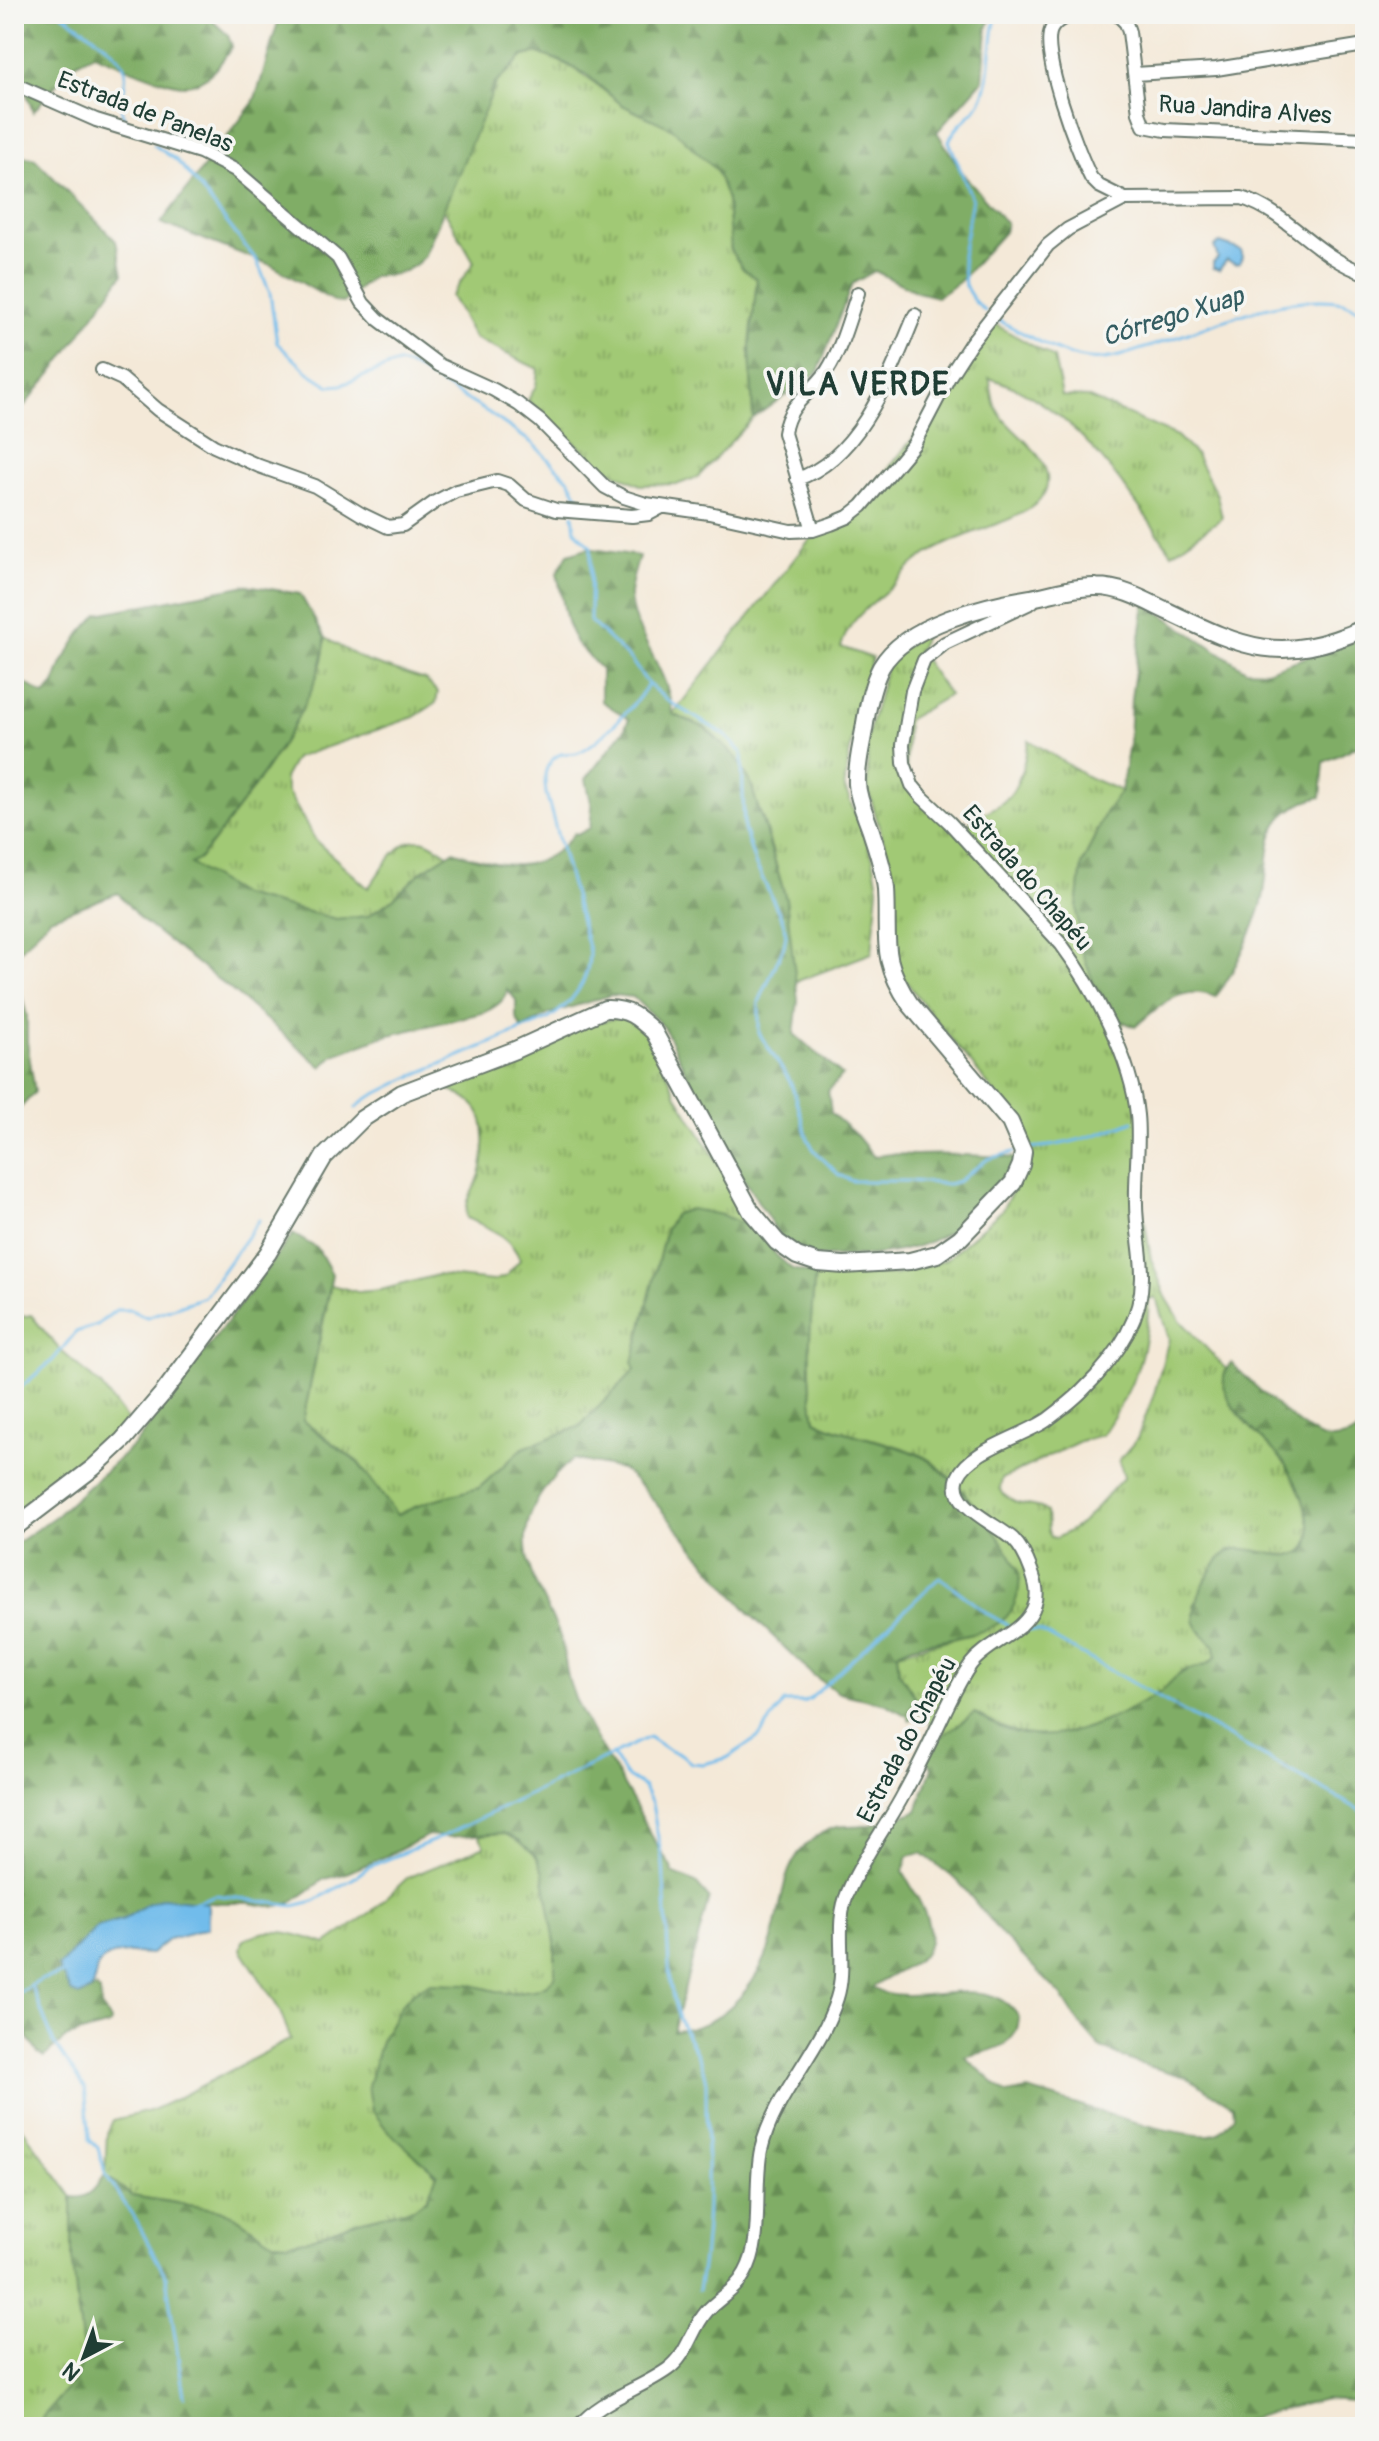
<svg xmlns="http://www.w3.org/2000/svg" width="1379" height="2441" font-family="Pangolin,sans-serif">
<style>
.grass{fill:url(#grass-tufts);stroke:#608354;stroke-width:2;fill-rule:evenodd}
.forest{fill:url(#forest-firs);stroke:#50754d;stroke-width:2;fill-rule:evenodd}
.water{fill:#71bceb;stroke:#487c90;stroke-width:2}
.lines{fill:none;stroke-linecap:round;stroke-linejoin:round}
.stream{stroke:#71bceb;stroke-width:3}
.minor-casing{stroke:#6a796d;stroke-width:16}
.major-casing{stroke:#6a796d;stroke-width:20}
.minor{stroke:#fff;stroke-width:12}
.major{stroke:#fff;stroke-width:16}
.labels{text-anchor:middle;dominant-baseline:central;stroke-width:7;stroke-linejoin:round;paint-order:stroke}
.street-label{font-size:24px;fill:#1f3d34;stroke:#f6f6f2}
.water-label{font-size:26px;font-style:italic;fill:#345d62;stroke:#f6f6f2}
.district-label{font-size:32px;font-weight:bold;letter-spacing:2px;fill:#1f3d34;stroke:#f6f6f2}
</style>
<defs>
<pattern id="grass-tufts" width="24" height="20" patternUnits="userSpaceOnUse" patternTransform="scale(2)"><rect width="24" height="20" fill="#a1c975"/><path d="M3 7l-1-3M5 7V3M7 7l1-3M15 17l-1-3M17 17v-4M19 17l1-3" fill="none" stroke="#83a461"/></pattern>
<pattern id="forest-firs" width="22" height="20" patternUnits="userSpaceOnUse" patternTransform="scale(2)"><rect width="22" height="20" fill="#80ad66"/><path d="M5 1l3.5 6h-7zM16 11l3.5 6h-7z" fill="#688e55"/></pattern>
</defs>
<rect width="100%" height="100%" fill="#f6f6f2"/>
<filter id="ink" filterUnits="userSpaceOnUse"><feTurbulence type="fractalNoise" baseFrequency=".0125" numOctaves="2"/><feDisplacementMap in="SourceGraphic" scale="16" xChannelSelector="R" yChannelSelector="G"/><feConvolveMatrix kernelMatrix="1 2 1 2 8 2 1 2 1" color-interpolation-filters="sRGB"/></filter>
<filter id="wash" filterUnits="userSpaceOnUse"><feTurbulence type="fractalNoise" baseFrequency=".006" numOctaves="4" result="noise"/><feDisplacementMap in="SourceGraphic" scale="32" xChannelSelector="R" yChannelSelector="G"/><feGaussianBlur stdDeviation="1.8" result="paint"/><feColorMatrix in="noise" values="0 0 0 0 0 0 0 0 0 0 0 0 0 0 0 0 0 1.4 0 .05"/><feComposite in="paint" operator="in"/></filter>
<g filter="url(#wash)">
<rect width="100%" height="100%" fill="#f4e9d8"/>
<path class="grass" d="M537,53C579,66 587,79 620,103C635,114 654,119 670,127C685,135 705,155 715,169C742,207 711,248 757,278L750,346L753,418L698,477L679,484L640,485L601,466L528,400L536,386L538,369L474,338L451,296L474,262L443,208L496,83L523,56Z
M991,322L1054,358L1062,396L1087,397L1177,436L1196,455L1217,495L1222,518L1172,553C1123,486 1074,403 989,378C992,388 992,400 996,408C1009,433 1042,446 1047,476C1052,512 993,524 970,534C954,540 935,549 921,558C910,565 903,575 894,584C873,604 849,617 841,647L872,658L853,733L844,786L873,858L878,888L872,953L795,982L786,899L763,819L736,757L704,727L672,715L810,539L850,516L932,415Z
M928,629L918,651L949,695L907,720L906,775L967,835L972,816C1017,806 1020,780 1029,740L1086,776L1121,791L1105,813L1082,865L1077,908L1080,947L1119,1020L1123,1022L1119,1048L1139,1098L1145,1142L1140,1194L1151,1259L1166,1297L1180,1320L1226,1369C1216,1409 1264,1435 1285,1463C1297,1479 1324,1540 1300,1553C1287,1561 1250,1550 1234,1549L1194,1605L1201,1633L1215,1646L1216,1656C1203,1671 1198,1664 1183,1671C1175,1676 1168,1686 1160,1692C1126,1714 1068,1742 1026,1735C1007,1731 991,1722 975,1713L942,1736L919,1711L920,1704L899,1672L897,1653L979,1632L1019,1574C1002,1540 956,1473 921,1455C887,1439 848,1437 815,1420C806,1370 810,1324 815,1274L895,1275L947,1259L1002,1210L1033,1153C996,1081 932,1026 889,955L896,906L890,862L868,790L867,739L888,660ZM1156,1298L1169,1339L1154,1394L1137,1439L1119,1460L1124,1477L1082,1523L1057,1538L1051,1537L1048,1531L1047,1512L1041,1508L1017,1503L1004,1495L1000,1488L1002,1479L1080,1441L1102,1435C1134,1387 1146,1358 1149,1300Z
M325,638L366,661L425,680L438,692L436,703L414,717L295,758L284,778L287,791L316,841L368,888C381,873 399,833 425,841C433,844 441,850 448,854L422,871L393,899L368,916L336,919L241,895L190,864L199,859C237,812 325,698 325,638Z
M625,1017L653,1040L677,1096L760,1231L666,1229L633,1363L635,1370L579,1427L523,1448L479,1488L429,1501L397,1515L358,1462L303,1421L331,1285L358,1292L381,1290L437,1275L493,1281L506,1276L520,1260C512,1237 489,1228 467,1218C464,1197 476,1190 481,1171C485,1156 487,1122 477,1109C470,1099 456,1093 446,1088C502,1061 562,1025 625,1017Z
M31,1315L59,1349L101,1386L127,1420L94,1459L14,1516V1318Z
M503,1833C516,1839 530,1846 538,1859C550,1878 558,1953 555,1976L547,1985L535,1990L504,1993L468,1984L401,2005L381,2042L431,2169L437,2176L427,2198L414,2208L358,2221L306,2240L287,2243L273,2242L236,2217L220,2210L132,2196L105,2175L107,2133L113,2120L150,2111L176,2099L291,2039L279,2009L241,1949L243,1941C268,1923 300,1935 326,1944L371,1912L407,1878L485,1846L479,1835Z
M14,2116L72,2197L76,2297L84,2358L75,2380L34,2427H14Z"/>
<path class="forest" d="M14,14H205L228,35L232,46C222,63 207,84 185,85C165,85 114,62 94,54L74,64L33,112L26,92L14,80Z
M281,14H992L987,29L983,80L937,132L964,175L1006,223L1004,232L959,282L937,297L917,292L875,271L852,284L818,372L753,418L750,346L757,279L743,269L731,251L727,200L716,170L673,129L622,105L586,74L561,61L537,53L523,56L496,83L424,257C409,273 394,276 373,276L343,303L335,302L271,265L161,223L253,103C265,74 270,43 281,14Z
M19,155L35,159L116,241L123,274L55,369L14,418V161Z
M587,548L639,556C636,568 631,581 630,594C630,632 670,668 672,714L704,727L736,757L750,781L786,899L798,1000L794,1034L842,1075L828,1091L831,1113L857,1136L874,1157C889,1152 901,1155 917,1155C951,1153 983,1156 1017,1158L1016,1164C1000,1183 984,1203 965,1220C921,1258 860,1258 804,1256L779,1235L717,1136L664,1027L633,997L611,995L549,1014L522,1029L516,1017V1000L507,989C506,1001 495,1006 486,1012L381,1037L334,1055L322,1067L230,989L140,919L118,893L50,918L15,956V970L27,1016V1042L35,1092L14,1115V676L44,695L54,684L62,663L81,633L98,614L247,585L300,594L325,638C325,698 237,812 199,859L191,864L241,895L336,919L368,916L393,899L422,871L453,851C498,867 542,878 574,833L579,834L590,828L592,807L586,779L624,730L629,719L601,701V669L576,643L567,622L557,573L568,554Z
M1145,603L1246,670L1266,671L1365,637V736L1356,747L1324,762L1321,797C1258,812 1273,850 1263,898C1258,921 1231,980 1215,997C1183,983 1158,1006 1135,1027L1119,1020L1094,984L1080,947L1077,908L1082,865L1105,813L1121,791L1129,743L1131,698Z
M691,1209L722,1215L760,1231L776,1255L792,1269L815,1274C810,1324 806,1370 815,1420C848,1437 886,1440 919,1455C948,1468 1007,1541 1018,1571C1023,1587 1015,1611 1002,1621C973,1642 926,1636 897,1653L899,1672L920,1704L918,1714L910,1721L907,1716L886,1704L839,1693L813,1675L751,1615L641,1486L622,1469L573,1459C548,1479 523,1512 526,1546C528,1578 546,1603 558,1631C566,1650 564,1671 572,1690C586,1728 610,1761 630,1796C645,1821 654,1845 673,1869L672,1873L696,1883L709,1898L673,2031C727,2028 763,1978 775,1929C783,1897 783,1861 812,1840C840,1819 847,1829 876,1824C889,1822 903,1815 917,1811L932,1768L924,1753L942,1736L975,1713C985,1719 996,1727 1008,1730C1059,1748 1117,1719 1160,1692C1168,1686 1175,1676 1183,1672C1198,1664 1203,1671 1216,1657L1215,1646C1207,1639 1199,1632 1195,1623C1189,1606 1214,1557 1231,1550C1253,1542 1315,1578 1310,1529C1307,1508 1298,1485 1287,1467C1272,1441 1201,1397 1231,1363C1249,1380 1307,1439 1330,1439C1342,1440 1355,1434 1365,1427V2402L1325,2399L1268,2413L1227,2427H34L75,2380L84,2358L72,2258V2197C89,2200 96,2187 105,2175L132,2196L220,2210L236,2217L273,2242L287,2243L306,2240L358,2221L414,2208L427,2198L437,2175L387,2130L372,2110L368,2086L381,2041L401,2005L412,1993L429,1983L468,1984L504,1993L535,1990L547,1985L555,1976V1942L543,1873L538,1858L519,1840L503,1833L448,1837L428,1835L395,1852L344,1874L324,1879L291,1903L274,1907L249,1903H198L180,1900L147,1904L124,1919L97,1927L59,1967L79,1996L96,1988L100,1992L101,2006L111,2021L110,2025L67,2037L44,2057L38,2053L14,2017V1545L57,1515L136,1443L293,1234L318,1249L332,1274L303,1421L358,1463L397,1515L429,1501L479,1488L523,1448L579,1427L635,1370L633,1363L666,1229L675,1214ZM922,1853L959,1882L1002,1935L1061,1995L1078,2022L1101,2048L1134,2062L1186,2077L1233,2106L1234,2115C1230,2120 1224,2129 1218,2133C1194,2146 1060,2098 1027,2090L1007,2094L965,2057C989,2051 1018,2048 1019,2017C985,1966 917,2013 872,1988C886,1976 906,1970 920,1958C945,1936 915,1893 903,1872L908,1856Z"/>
<path class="water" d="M1220,243L1241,250L1243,257L1240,263L1235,264L1227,260L1219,270L1213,268V263L1218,258L1214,246Z
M163,1898L208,1903V1928L169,1939L151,1954C136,1953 109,1950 100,1964C95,1971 95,1982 91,1990L79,1996L72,1993L58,1967L97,1927L124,1919L147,1904Z"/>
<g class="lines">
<path class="stream" d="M63,14C78,27 123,51 125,70C128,88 116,103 125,120
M154,145L176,160L189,174L257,261L270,293L277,343L308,372L330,386L341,385L398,363L413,367L489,413L532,443L570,481L578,496L577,505
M985,311L975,302L965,286L962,256L972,199L949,141C955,124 977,114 983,96C993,70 989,40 997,14
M998,320C1024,333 1060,356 1088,359C1107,361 1124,355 1142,349C1199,332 1283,290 1343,302C1350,304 1358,309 1365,312
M573,515L575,530L591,547L590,621L631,660L648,684L668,701L725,735L742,753L744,829L755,863L783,921L786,935L784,946L759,1002V1033L791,1083L808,1139L814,1150L839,1175L852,1181H911L948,1184L959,1181L988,1159L1014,1152
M356,1108L366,1099L410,1077L548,1019C572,1004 590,981 589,951L546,793C545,782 543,772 550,763C559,750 565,755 576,753C594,749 640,700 648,684
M1029,1148C1066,1146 1099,1135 1133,1121
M14,1393L53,1360L76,1332L97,1325L116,1310H130L147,1317L204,1297L259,1220
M1023,1630L1040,1631L1365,1813
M612,1754L625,1775L644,1787L652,1804L663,1865L670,1983C673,1999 676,2013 683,2028C693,2048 702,2059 706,2082C706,2152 712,2222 698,2290
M193,1903L216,1895L294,1906L314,1901L354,1878L368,1867L435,1840L649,1737L670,1751L681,1754L691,1763L703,1764L727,1758L759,1737L784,1702H804L810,1699L940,1577L988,1614L1011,1627
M31,1985L54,2043L85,2088L90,2140L98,2148L106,2175L137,2222L166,2277L184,2396
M14,1995L43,1979L65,1973"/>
</g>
</g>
<g filter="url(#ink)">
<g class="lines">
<defs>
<path id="minor" d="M1086,14C1073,16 1059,16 1052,28C1038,49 1079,155 1091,178L1099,186L1125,199L1242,198C1289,213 1317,258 1365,273
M1117,14L1126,23L1129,32L1139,113L1144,126L1165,130L1365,139
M1135,74L1216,69L1365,45
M14,84L96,120L200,152L235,170L338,258L363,303L378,319L439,365L494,390L518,404L540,421L605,487L624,497L646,504L709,513L791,531L813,530L831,524L848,517L862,506L914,444L949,377L971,343L1048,245L1068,229L1125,199
M102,370L122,379L158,410L214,446L259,466L315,486L361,514L388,527L403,525L435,502L456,491L497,481L509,485L526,500L556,510L632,516L649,514L662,507
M797,479C861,458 891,372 915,315
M813,530L784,433C789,401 811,395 827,371C842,348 849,318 858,293
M578,2427C601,2399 639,2390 668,2369C688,2355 691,2329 707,2311C719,2298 737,2289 745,2273C764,2241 753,2187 761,2150C774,2094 820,2053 837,1998C848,1963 833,1926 848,1892C861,1860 884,1830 901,1799C917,1770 931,1741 945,1711C953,1695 960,1679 971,1664C989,1641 1026,1633 1035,1604C1039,1593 1035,1581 1031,1570C1027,1559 1021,1547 1013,1539C997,1524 947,1505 958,1477C969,1450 1024,1436 1047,1420C1059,1411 1072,1401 1082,1391C1113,1361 1143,1321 1142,1275C1142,1252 1136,1228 1136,1204C1135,1174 1140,1144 1137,1115C1132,1060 1094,988 1061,944L949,822L921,796L912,785L904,763L903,745L912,691L924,660L945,643L1032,602"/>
<path id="major" d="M14,1528L93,1468L123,1440L164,1392L268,1253L324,1157L362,1119L402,1093L515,1050L605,1009C628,1008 638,1017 654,1032L751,1211L777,1242L797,1256L818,1263L844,1265L910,1261L937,1254L960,1238L1013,1183L1021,1165L1023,1152L1010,1122L910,1004C879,958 889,939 886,889C884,869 877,850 871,831C866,816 858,800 857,784C856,767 861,748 864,730C867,709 871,686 881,667C906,624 986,605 1031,598C1053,594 1075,586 1097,587C1121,587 1144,600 1165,610C1244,648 1279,666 1365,628"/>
</defs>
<use href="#minor" class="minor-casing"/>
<use href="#major" class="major-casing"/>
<use href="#minor" class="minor"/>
<use href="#major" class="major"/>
</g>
</g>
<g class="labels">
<g class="street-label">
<text transform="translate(1245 110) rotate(4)">Rua Jandira Alves</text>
<text transform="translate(145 112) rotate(21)">Estrada de Panelas</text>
<text transform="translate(1027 878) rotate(49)">Estrada do Chapéu</text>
<text transform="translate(907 1740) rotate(-62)">Estrada do Chapéu</text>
</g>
<g class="water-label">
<text transform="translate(1173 317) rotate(-17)">Córrego Xuap</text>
</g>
<g class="district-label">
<text x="858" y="385">VILA VERDE</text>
</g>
</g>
<rect width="1379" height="2441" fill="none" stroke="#f6f6f2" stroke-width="48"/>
<g transform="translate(84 2357) rotate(221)" stroke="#f6f6f2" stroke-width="6" paint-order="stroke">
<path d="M0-6L14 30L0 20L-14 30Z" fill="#1f3d34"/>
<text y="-12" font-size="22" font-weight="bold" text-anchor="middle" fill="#1f3d34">N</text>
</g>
</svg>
